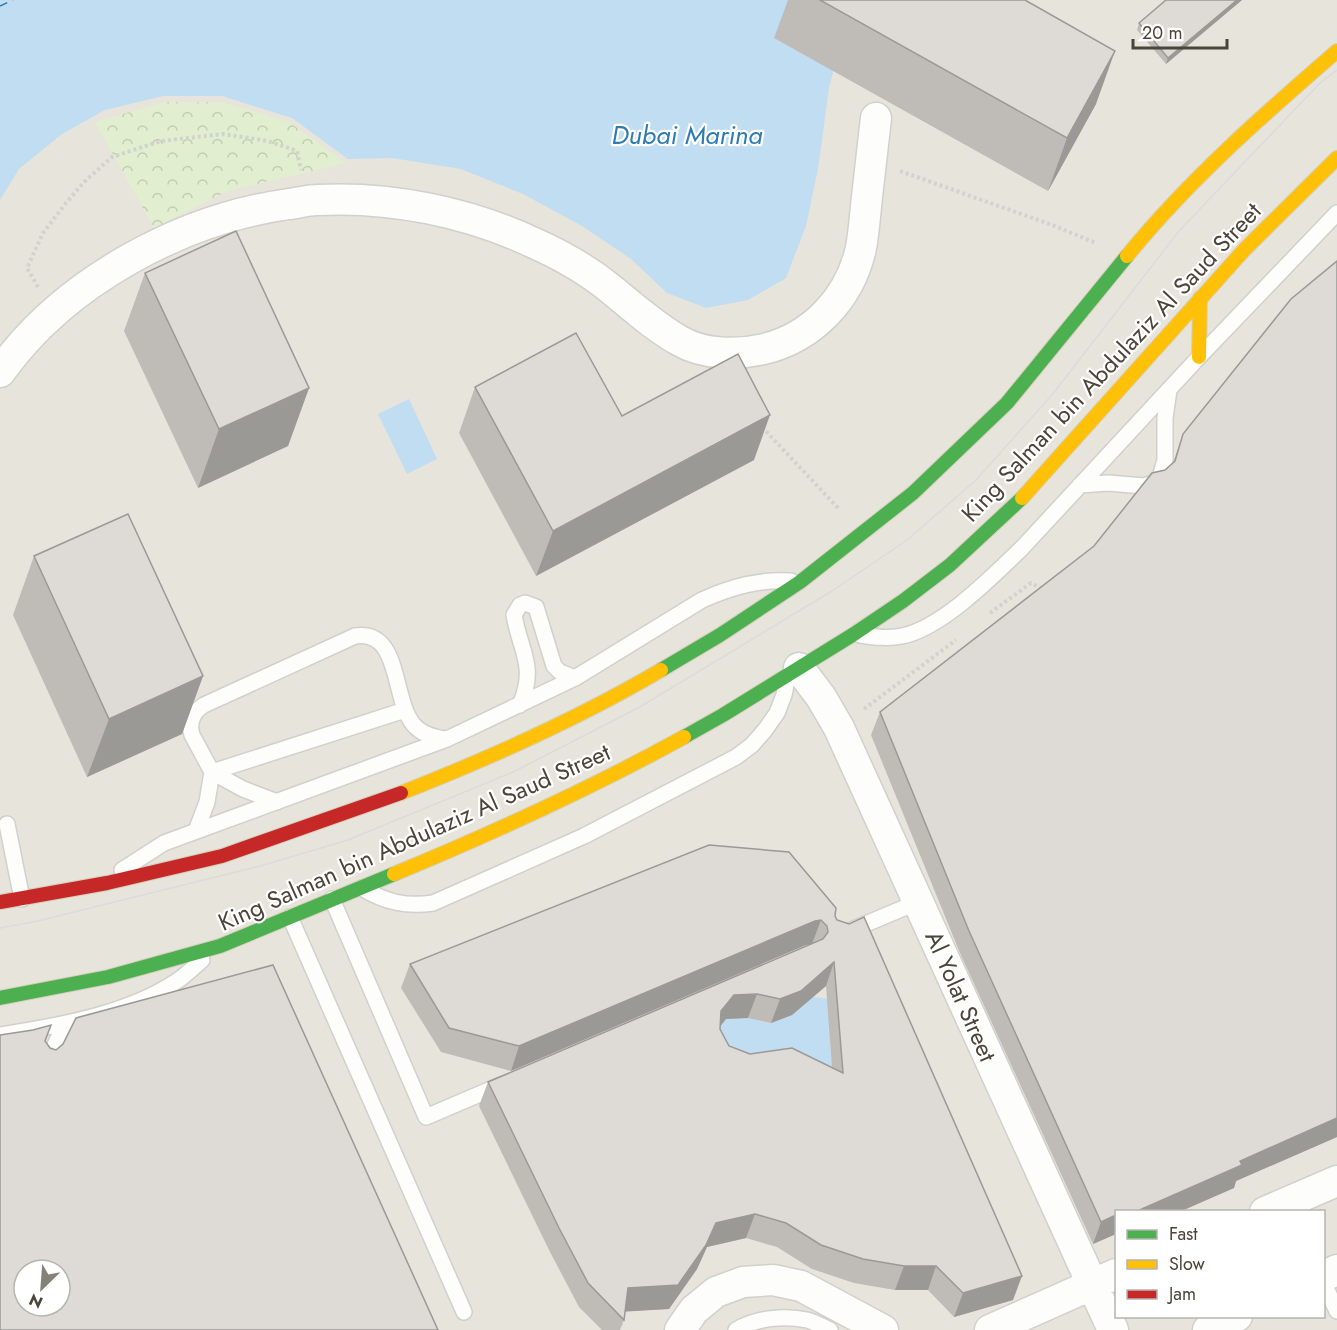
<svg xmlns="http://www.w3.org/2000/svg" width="1337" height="1330" font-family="Jost,sans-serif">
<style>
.residential{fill:#e7e4dc;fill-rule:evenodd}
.park{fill:url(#park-crowns)}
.water{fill:#c0ddf1}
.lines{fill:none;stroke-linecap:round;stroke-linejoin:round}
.ferry{stroke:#2e7ab2;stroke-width:1.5;stroke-dasharray:8 6;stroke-linecap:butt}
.lane-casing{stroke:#d2d0cb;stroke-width:18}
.street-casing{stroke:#d2d0cb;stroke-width:33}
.fast-casing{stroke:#d6cebb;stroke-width:16}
.slow-casing{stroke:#d6cebb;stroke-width:16}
.jam-casing{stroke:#d6cebb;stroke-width:16}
.path{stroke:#d3d2cc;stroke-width:4;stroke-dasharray:3 3;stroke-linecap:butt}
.lane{stroke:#fdfdfc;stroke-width:15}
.street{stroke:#fdfdfc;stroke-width:30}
.fast{stroke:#4caf50;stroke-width:14}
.slow{stroke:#ffc107;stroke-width:14}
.jam{stroke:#c62828;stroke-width:14}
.tram{stroke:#dbdbda;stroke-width:1.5}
.wall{fill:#bfbcb8;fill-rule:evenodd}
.shaded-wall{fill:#9b9996}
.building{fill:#dedbd6;stroke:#9b9996;stroke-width:1.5;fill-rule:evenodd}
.labels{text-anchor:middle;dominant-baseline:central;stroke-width:4.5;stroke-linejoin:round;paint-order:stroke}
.street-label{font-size:24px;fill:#4b4439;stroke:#fff}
.water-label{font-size:26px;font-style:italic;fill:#2e7ab2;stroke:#fff}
</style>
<defs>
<pattern id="park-crowns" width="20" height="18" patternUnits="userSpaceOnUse" patternTransform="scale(1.5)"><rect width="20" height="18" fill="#e1eecf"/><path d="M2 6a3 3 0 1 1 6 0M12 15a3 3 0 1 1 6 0" fill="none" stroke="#c3cdb2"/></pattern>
</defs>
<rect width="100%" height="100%" fill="#f4f2ee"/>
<path class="residential" d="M0,0H1337V1330H0ZM1116,1212H1324V1316H1116ZM24,1270H60V1306H24Z"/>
<path class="park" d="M165,102H223L289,122L346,163L228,191L154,228L95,122Z"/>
<path class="water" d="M0,0H855L845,26L829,88L818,169L806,226L786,278L748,300L706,308L667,293L631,259L582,226L523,194L461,169L392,158L348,159L292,118L222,96H163L105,110L62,134L19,169L0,200Z
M409,399L437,459L407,474L378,414Z
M813,997L837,1000L830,1043L832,1067L827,1082L741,1078L713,1035L726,1019L748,1018L771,1023Z"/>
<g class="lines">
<path class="ferry" d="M0,6L13,0"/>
<defs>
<path id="lane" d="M1080,485L1108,483L1144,486L1153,483L1160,477L1165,460V418L1169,390
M860,635C874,637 888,639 902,636C942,628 993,576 1022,548L1199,357L1337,213
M520,705C537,666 520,651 514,615L520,605L525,603L536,607L554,666L560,672L575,678
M212,772L405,710
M277,802L243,789L212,772L192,735C188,722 193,712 204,705L355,636C401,629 392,698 413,724C422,735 435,738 447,739
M7,824L22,899
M196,831L207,802L212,772
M122,870L164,843L447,739L575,678L702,600C731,587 759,579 791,581
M362,888C385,902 406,907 433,903L584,836L736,757L752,745L765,730L777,713L784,695L787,680
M332,899L426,1117L503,1084
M290,917L464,1312
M849,931L918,902
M0,1035C58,1026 128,1014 177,981C186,975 194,967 202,960
M45,1066L65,1024
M1324,1284L1337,1311
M736,1330C756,1318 785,1315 807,1320C815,1322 823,1327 830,1330"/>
<path id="street" d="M0,372C64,282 181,219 289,204C298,203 308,200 317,200C390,196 468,212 534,243C561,255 589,271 612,290C634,308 655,327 680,341C704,355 738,355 764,349C813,337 850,298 861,248C864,232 865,214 867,197C870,171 873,144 876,118
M799,668L821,697L839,728L1113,1330
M1265,1212L1337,1181
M1324,1276L1337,1270
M680,1330L694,1310L716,1292L743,1282L773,1280L801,1286L883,1330
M990,1330L1116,1274
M1208,1330L1237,1316"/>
<path id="fast" d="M661,670L720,635L800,582L913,493L1007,403L1127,256
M684,737L723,715L854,634L903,601L950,565L1022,498
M0,998L108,977L220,946L394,874"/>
<path id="slow" d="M1127,256C1189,180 1263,115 1337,51
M1199,357L1200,298
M1022,498L1245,249L1337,158
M401,793C490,758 578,719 661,670
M394,874C493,833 590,789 684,737"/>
<path id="jam" d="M0,902L107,883L222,856L401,793"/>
</defs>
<use href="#lane" class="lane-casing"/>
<use href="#street" class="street-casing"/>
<use href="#fast" class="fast-casing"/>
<use href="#slow" class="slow-casing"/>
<use href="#jam" class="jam-casing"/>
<path class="path" d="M900,171L1047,223L1096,243
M38,287L27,268L43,233L66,203L84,182L112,157L161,141L223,134L268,141L297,151L301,170
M762,427L839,509
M990,613L1031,583L1043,589
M864,709L956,640"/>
<use href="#lane" class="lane"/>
<use href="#street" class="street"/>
<use href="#fast" class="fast"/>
<use href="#slow" class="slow"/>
<use href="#jam" class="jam"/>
<path class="tram" d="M0,928L38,921L260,866L348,840L513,772L638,708L832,591L907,540L975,481L1052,395L1179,231L1320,83L1337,70"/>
</g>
<path class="wall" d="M788,0H1025L1096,104L1048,191L774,38Z
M1166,0H1242L1166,64L1137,30L1139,23Z
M1337,261V1137L1236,1181L1234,1188L1179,1212H1116V1234L1093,1244L960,953L871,735L880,712L1094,546L1165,470L1173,463L1183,434Z
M145,273L309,388L288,446L198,488L124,331Z
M475,387L622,416L754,460L536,576L459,433Z
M34,556L203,676L182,734L87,777L13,615Z
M835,916L1013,1300L954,1317L928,1290H895L854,1283L812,1269L777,1247L746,1238L707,1247L697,1269L669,1309L625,1311L624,1320L620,1330H602L579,1307L550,1252L479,1106L488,1082L809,945H806L511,1071L441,1052L401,988L410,964ZM826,986L832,1068L750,1054L729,1046L720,1029V1027L726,1019L748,1018L771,1023L792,1015Z"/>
<path class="shaded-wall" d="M1237,0H1242L1166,64L1168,58Z
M1115,51L1096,104L1048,191L1067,138Z
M309,388L288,446L198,488L219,429Z
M770,415L754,460L536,576L553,531Z
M203,676L182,734L87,777L109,719Z
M821,920L812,944L806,945L511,1071L519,1046L815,921Z
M834,962L826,986L792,1015L771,1023L780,999Z
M757,994L748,1018L726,1019L713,1035L721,1011L734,995Z
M1337,1118V1137L1236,1181L1234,1188L1179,1212H1135L1240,1161Z
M755,1214L746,1238L707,1247L697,1269L669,1309L619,1312L628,1288L716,1223Z
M1116,1215V1234L1093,1244L1101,1222Z
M904,1266H936L928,1290H895Z
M1022,1276L1013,1300L954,1317L963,1293Z"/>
<path class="building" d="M820,0H1025L1115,51L1067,138Z
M1166,0H1237L1168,58L1139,23Z
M236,231L309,388L219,429L145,273Z
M1337,261V1118L1240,1161L1242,1165L1135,1212L1126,1211L1116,1212V1215L1101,1222L969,931L880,712L1094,546L1152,473L1165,470L1175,461L1183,434L1291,299Z
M576,333L622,416L738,354L770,415L553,531L475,387Z
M128,514L203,676L109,719L34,556Z
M709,845L789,852L836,908L835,916L837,920L849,924L864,917L1022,1276L963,1293L936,1266H904L863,1259L821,1245L786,1223L755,1214L716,1223L706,1245L678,1285L628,1288L624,1320L588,1283L559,1228L488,1082L823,939L828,932L827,926L821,920L815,921L519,1046L449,1028L410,964ZM834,962L843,1073L792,1048L750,1054L729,1046L720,1029L721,1011L734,995L757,994L780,999L801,991Z
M273,965L438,1330H0V1035L33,1030L51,1025L45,1041L50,1048L56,1050L63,1044L76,1018ZM24,1270H60V1306H24Z"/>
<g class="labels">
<g class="street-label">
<text transform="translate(1111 362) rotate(-47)">King Salman bin Abdulaziz Al Saud Street</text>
<text transform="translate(414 837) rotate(-24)">King Salman bin Abdulaziz Al Saud Street</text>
<text transform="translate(961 996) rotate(66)">Al Yolat Street</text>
</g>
<g class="water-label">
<text x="687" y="135">Dubai Marina</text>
</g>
</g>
<rect x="1115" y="1210" width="210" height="108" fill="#ffffff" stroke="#b7b4b0" stroke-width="1.5"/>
<rect x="1127" y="1230" width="30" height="9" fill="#4caf50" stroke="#b7b4b0" stroke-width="1.5"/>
<text x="1169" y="1240" font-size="18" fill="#4b4439">Fast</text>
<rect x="1127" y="1260" width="30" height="9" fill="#ffc107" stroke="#b7b4b0" stroke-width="1.5"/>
<text x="1169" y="1270" font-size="18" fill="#4b4439">Slow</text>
<rect x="1127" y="1290" width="30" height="9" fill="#c62828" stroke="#b7b4b0" stroke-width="1.5"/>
<text x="1169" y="1300" font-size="18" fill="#4b4439">Jam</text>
<g transform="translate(42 1288) rotate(205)"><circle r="28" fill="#ffffff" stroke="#b7b4b0" stroke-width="1.5"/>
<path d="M0-4.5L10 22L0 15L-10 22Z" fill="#868178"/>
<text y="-9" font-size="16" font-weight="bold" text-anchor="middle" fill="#4b4439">N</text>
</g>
<path d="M1133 39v9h94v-9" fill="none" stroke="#4b4439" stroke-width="3"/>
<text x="1142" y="39" font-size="18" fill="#4b4439" stroke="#ffffff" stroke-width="4.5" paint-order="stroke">20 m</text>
</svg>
